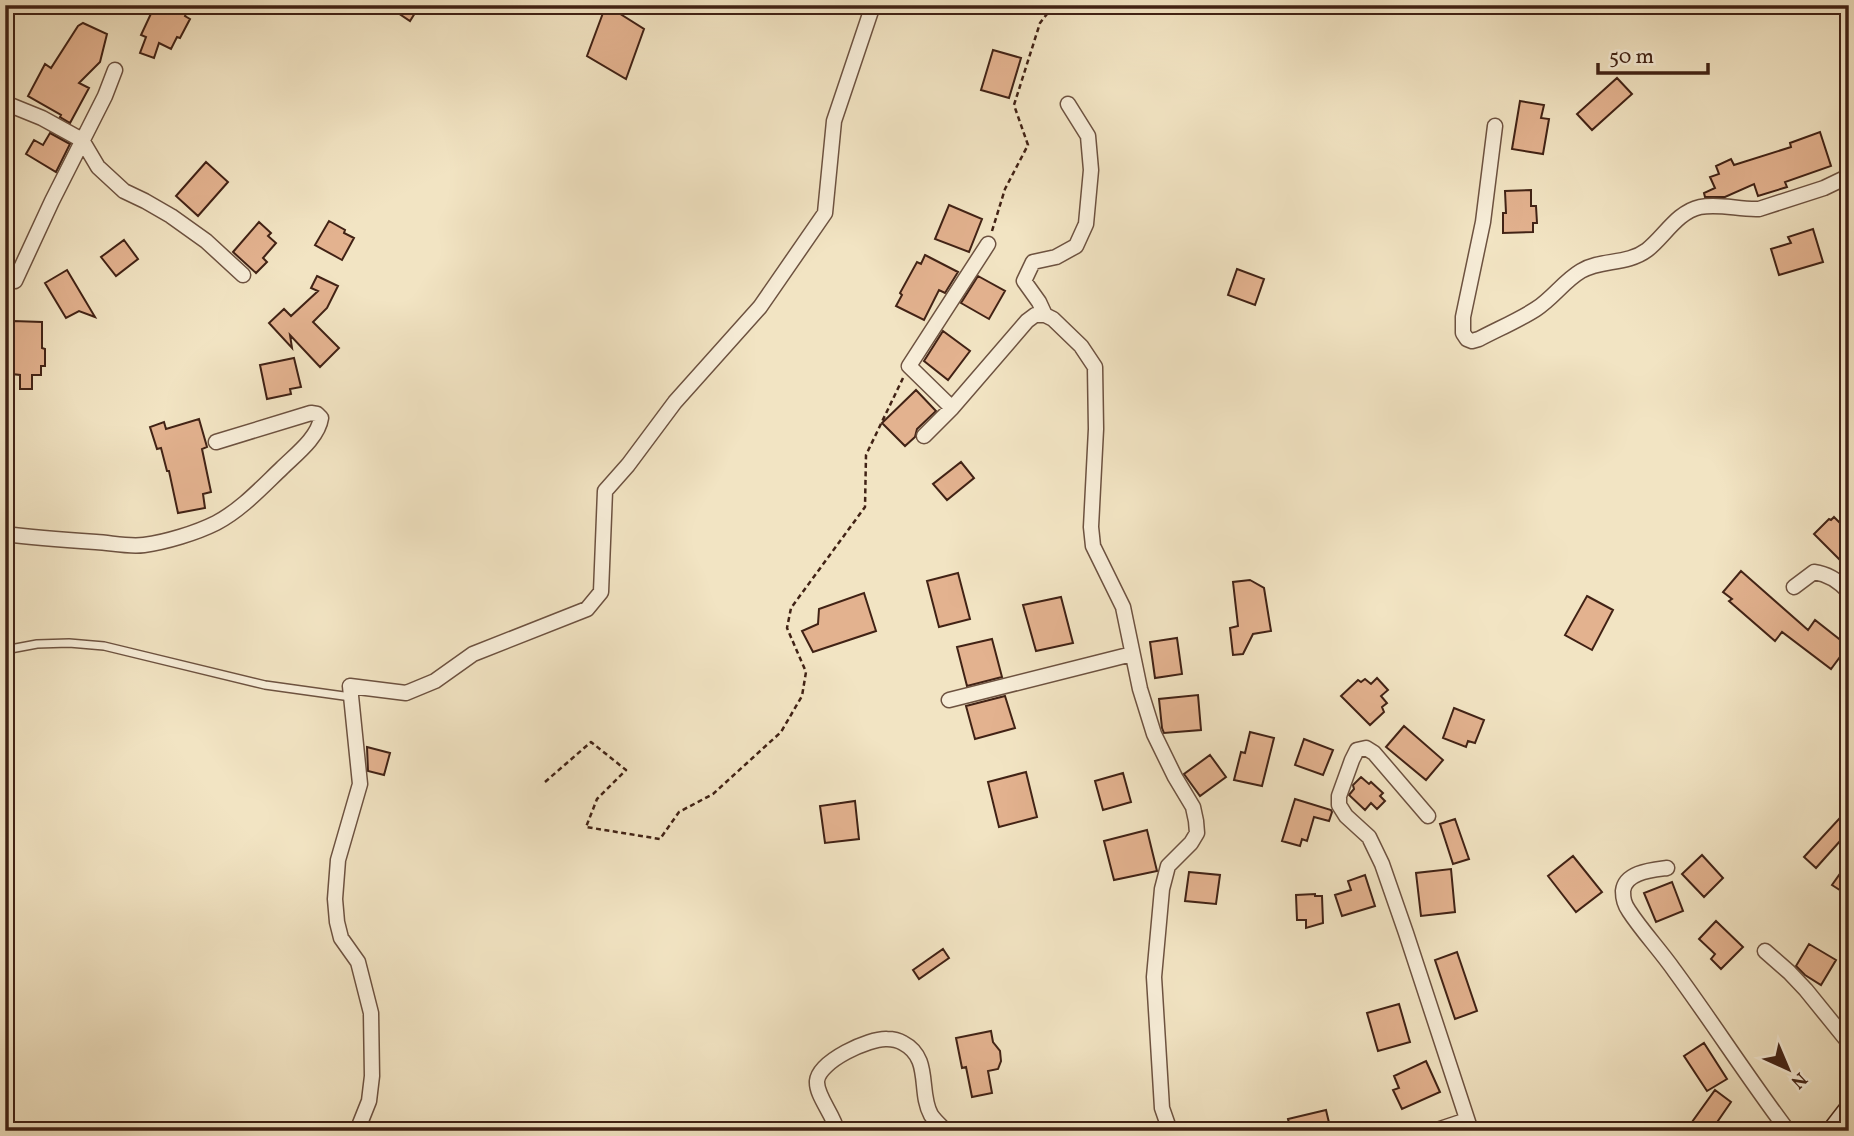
<svg xmlns="http://www.w3.org/2000/svg" width="1854" height="1136" font-family="Vollkorn,serif">
<style>
.building{fill:#e3b28f;stroke:#412215;stroke-width:2}
.lines{fill:none;stroke-linecap:round;stroke-linejoin:round}
.service-casing{stroke:#6d5240;stroke-width:10}
.minor-casing{stroke:#6d5240;stroke-width:17}
.secondary-casing{stroke:#412215;stroke-width:22}
.path{stroke:#412215;stroke-width:2.5;stroke-dasharray:5 3.5;stroke-linecap:butt}
.service{stroke:#f7edd8;stroke-width:7}
.minor{stroke:#f7edd8;stroke-width:14}
.secondary{stroke:#f7edd8;stroke-width:19}
</style>
<rect width="100%" height="100%" fill="#f2e4c3"/>
<filter id="stains"><feTurbulence type="fractalNoise" baseFrequency=".00286" numOctaves="4"/><feColorMatrix values="0 0 0 0 .2 0 0 0 0 .09 0 0 0 0 .02 0 0 0 .5 -.17"/></filter>
<radialGradient id="worn" r=".72"><stop offset=".6" stop-color="#630" stop-opacity="0"/><stop offset="1" stop-color="#630" stop-opacity=".3"/></radialGradient>
<path class="building" d="M155,5H190L185,16L190,19L180,38L177,37L171,49L159,43L154,58L140,53L146,37L141,35Z
M386,5H420L410,21Z
M606,5L644,29L626,79L587,56Z
M83,23L107,34L100,62L79,83L89,88L70,123L60,117L61,115L28,96L45,64L51,68L78,26Z
M993,50L1021,58L1009,98L981,90Z
M1617,78L1632,94L1592,130L1577,114Z
M1520,101L1544,105L1541,118L1549,119L1543,154L1512,149Z
M1820,132L1831,166L1785,182L1787,187L1758,196L1754,184L1725,197H1705L1704,193L1715,188L1710,177L1719,174L1716,166L1731,159L1734,165L1791,147L1790,143Z
M50,133L70,144L56,172L26,154L34,140L43,145Z
M206,162L228,182L198,216L176,196Z
M1531,190V206H1536L1537,223H1533V232L1503,233V213H1506L1505,191Z
M949,205L982,219L969,252L935,239Z
M329,221L345,230L344,233L354,238L342,260L315,245Z
M259,222L271,233L268,236L276,243L263,258L267,262L256,273L233,252Z
M1813,229L1823,262L1779,275L1771,249L1791,243L1788,237Z
M124,240L138,259L116,276L101,257Z
M925,255L958,272L945,293L939,290L924,320L896,306L902,295L900,293L917,262L921,264Z
M1237,269L1264,279L1255,305L1228,295Z
M67,270L95,317L79,311L66,318L45,283Z
M317,276L338,286L327,308L313,322L339,348L320,367L290,335L292,348L269,323L284,309L291,316L318,291L311,288Z
M978,276L1005,291L989,319L961,303Z
M13,321L42,322V348L45,349V366H41V375H32V389H20V375L12,374Z
M943,331L970,351L948,380L924,361Z
M294,358L301,387L290,389L291,394L267,399L260,365Z
M916,390L936,411L917,429L915,437L905,446L882,423Z
M199,419L207,447L202,449L211,492L203,494L205,508L178,513L169,471H167L161,448L157,449L150,427L164,422L166,429Z
M961,462L974,478L947,500L933,484Z
M1834,517L1849,532V569L1814,534L1829,519L1831,520Z
M1741,571L1808,630L1815,620L1848,646L1831,669L1782,632L1775,641L1729,601L1732,599L1723,592Z
M958,573L970,619L939,627L927,581Z
M1250,580L1264,588L1271,631L1253,634L1243,654L1233,655L1230,628L1238,626L1233,582Z
M864,593L876,631L813,652L802,631L818,624L819,609Z
M1587,596L1613,610L1592,650L1565,635Z
M1061,597L1073,643L1036,651L1023,605Z
M1177,638L1182,674L1155,678L1150,642Z
M992,639L1002,677L967,686L957,647Z
M1377,678L1388,690L1381,696L1387,703L1382,707L1384,712L1370,725L1341,696L1358,680L1361,682L1365,679L1371,684Z
M1198,695L1201,730L1164,733L1162,728L1159,699Z
M1005,696L1015,728L975,739L966,706Z
M1454,708L1484,720L1475,743L1468,741L1466,747L1443,738Z
M1404,726L1443,760L1426,780L1386,747Z
M1250,732L1274,738L1262,786L1234,780L1241,752L1245,753Z
M1304,739L1333,750L1323,775L1295,765Z
M367,747L390,753L384,775L368,771Z
M1210,755L1226,777L1200,796L1184,774Z
M1026,772L1037,817L999,827L988,782Z
M1123,773L1131,802L1103,810L1095,781Z
M1361,777L1369,784L1371,782L1383,793L1380,796L1385,801L1377,809L1371,803L1365,810L1349,795L1354,789L1353,785Z
M1295,799L1331,810L1332,812L1329,821L1314,817L1307,841L1302,839L1300,846L1282,841Z
M855,801L859,839L825,843L820,806Z
M1849,808V831L1816,868L1804,857Z
M1455,819L1469,859L1453,864L1440,824Z
M1147,830L1157,871L1114,880L1104,841Z
M1702,855L1723,878L1704,897L1682,874Z
M1573,856L1602,892L1576,912L1548,876Z
M1849,861V896L1832,885Z
M1451,869L1455,912L1421,916L1416,873Z
M1189,872L1220,875L1216,904L1185,901Z
M1365,875L1375,906L1342,916L1335,895L1351,890L1348,881Z
M1672,882L1683,911L1656,922L1644,893Z
M1315,894V896H1322L1323,923L1306,928V920H1297L1296,895Z
M1716,921L1743,947L1721,969L1711,959L1715,954L1699,939Z
M1809,944L1836,960L1821,985L1805,975L1796,966Z
M943,949L949,958L919,979L913,970Z
M1457,952L1477,1011L1455,1019L1435,960Z
M1399,1004L1410,1042L1378,1051L1367,1013Z
M991,1031L993,1042L1000,1051L1001,1061L998,1069L988,1071L992,1093L972,1097L966,1067L962,1068L956,1038Z
M1704,1043L1727,1079L1707,1091L1684,1056Z
M1426,1061L1440,1092L1402,1109L1393,1090L1399,1088L1394,1076Z
M1715,1090L1731,1102L1711,1131H1705L1692,1122Z
M1326,1110L1331,1131H1291L1288,1119Z"/>
<g class="lines">
<defs>
<path id="service" d="M5,650L37,644L69,643L104,646L265,685L351,697"/>
<path id="minor" d="M5,103L42,118L82,140L98,167L124,191L145,201L171,216L206,241L243,275
M1495,126L1483,222L1463,317V333L1467,339L1472,341L1479,339C1498,329 1519,320 1536,309C1553,298 1564,281 1581,271C1601,259 1627,265 1647,250C1664,237 1677,212 1700,207C1720,203 1739,210 1759,209L1824,188L1849,176
M15,281L52,201L105,96L115,70
M1045,315L1039,302L1024,281L1033,262L1056,257L1076,246L1086,224L1091,170L1088,136L1068,104
M952,408L909,366L988,244
M924,436L952,408L1027,321L1035,315H1045L1053,319L1081,346L1095,367L1096,429L1091,527L1093,546L1123,607L1140,689L1154,734L1175,777L1193,807L1196,821L1197,833L1191,843L1168,866L1162,889L1154,977L1162,1108L1170,1131
M5,534C36,538 66,540 96,542C112,543 128,547 144,545C166,542 196,533 216,523C241,510 262,487 282,468C295,455 318,438 321,418L317,414L311,413L216,442
M1794,587L1814,572C1829,574 1839,581 1849,592
M949,700L1132,654
M1428,816L1374,753L1366,748L1357,750L1352,760L1339,796V805L1346,816L1369,837L1382,864L1406,933L1471,1131
M1667,868C1652,870 1625,872 1623,891C1623,899 1624,904 1629,911C1642,931 1660,950 1674,970C1713,1023 1748,1078 1788,1131
M1765,951L1789,972L1806,990L1849,1043
M357,1131L369,1101L372,1076L371,1013L358,962L341,938L337,922L335,899L338,860L360,784L350,686L406,693L435,681L473,654L587,609L601,592L605,491L628,465L675,402L760,307L825,213L834,121L873,5
M837,1131C834,1115 816,1096 817,1081C819,1061 869,1038 887,1039C892,1039 898,1040 903,1043C932,1058 918,1092 931,1115C935,1121 941,1126 946,1131
M1434,1131L1467,1120"/>
<path id="secondary" d="M1832,1131L1849,1109"/>
</defs>
<use href="#service" class="service-casing"/>
<use href="#minor" class="minor-casing"/>
<use href="#secondary" class="secondary-casing"/>
<path class="path" d="M992,231L1005,189L1028,145L1014,105L1040,23L1054,5
M545,782L591,742L626,770L597,799L586,827L660,839L679,812L713,794L781,732L802,696L806,672L787,628L791,608L865,507L866,455L903,378"/>
<use href="#service" class="service"/>
<use href="#minor" class="minor"/>
<use href="#secondary" class="secondary"/>
</g>
<rect width="1854" height="1136" fill="none" stroke="#f2e4c3" stroke-width="28"/>
<rect x="7" y="7" width="1840" height="1122" fill="none" stroke="#412215" stroke-width="3.5"/>
<rect x="14" y="14" width="1826" height="1108" fill="none" stroke="#412215" stroke-width="2"/>
<g transform="translate(1788 1069) rotate(136)" stroke="#f7edd8" stroke-width="5" paint-order="stroke">
<path d="M0-5L12 26L0 18L-12 26Z" fill="#412215"/>
<text y="-10" font-size="19" font-weight="bold" text-anchor="middle" fill="#412215">N</text>
</g>
<path d="M1598 63v10h110v-10" fill="none" stroke="#412215" stroke-width="3.5"/>
<text x="1609" y="63" font-size="21" fill="#412215" stroke="#f7edd8" stroke-width="5" paint-order="stroke">50 m</text>
<rect width="100%" height="100%" filter="url(#stains)"/>
<rect width="100%" height="100%" fill="url(#worn)"/>
</svg>
